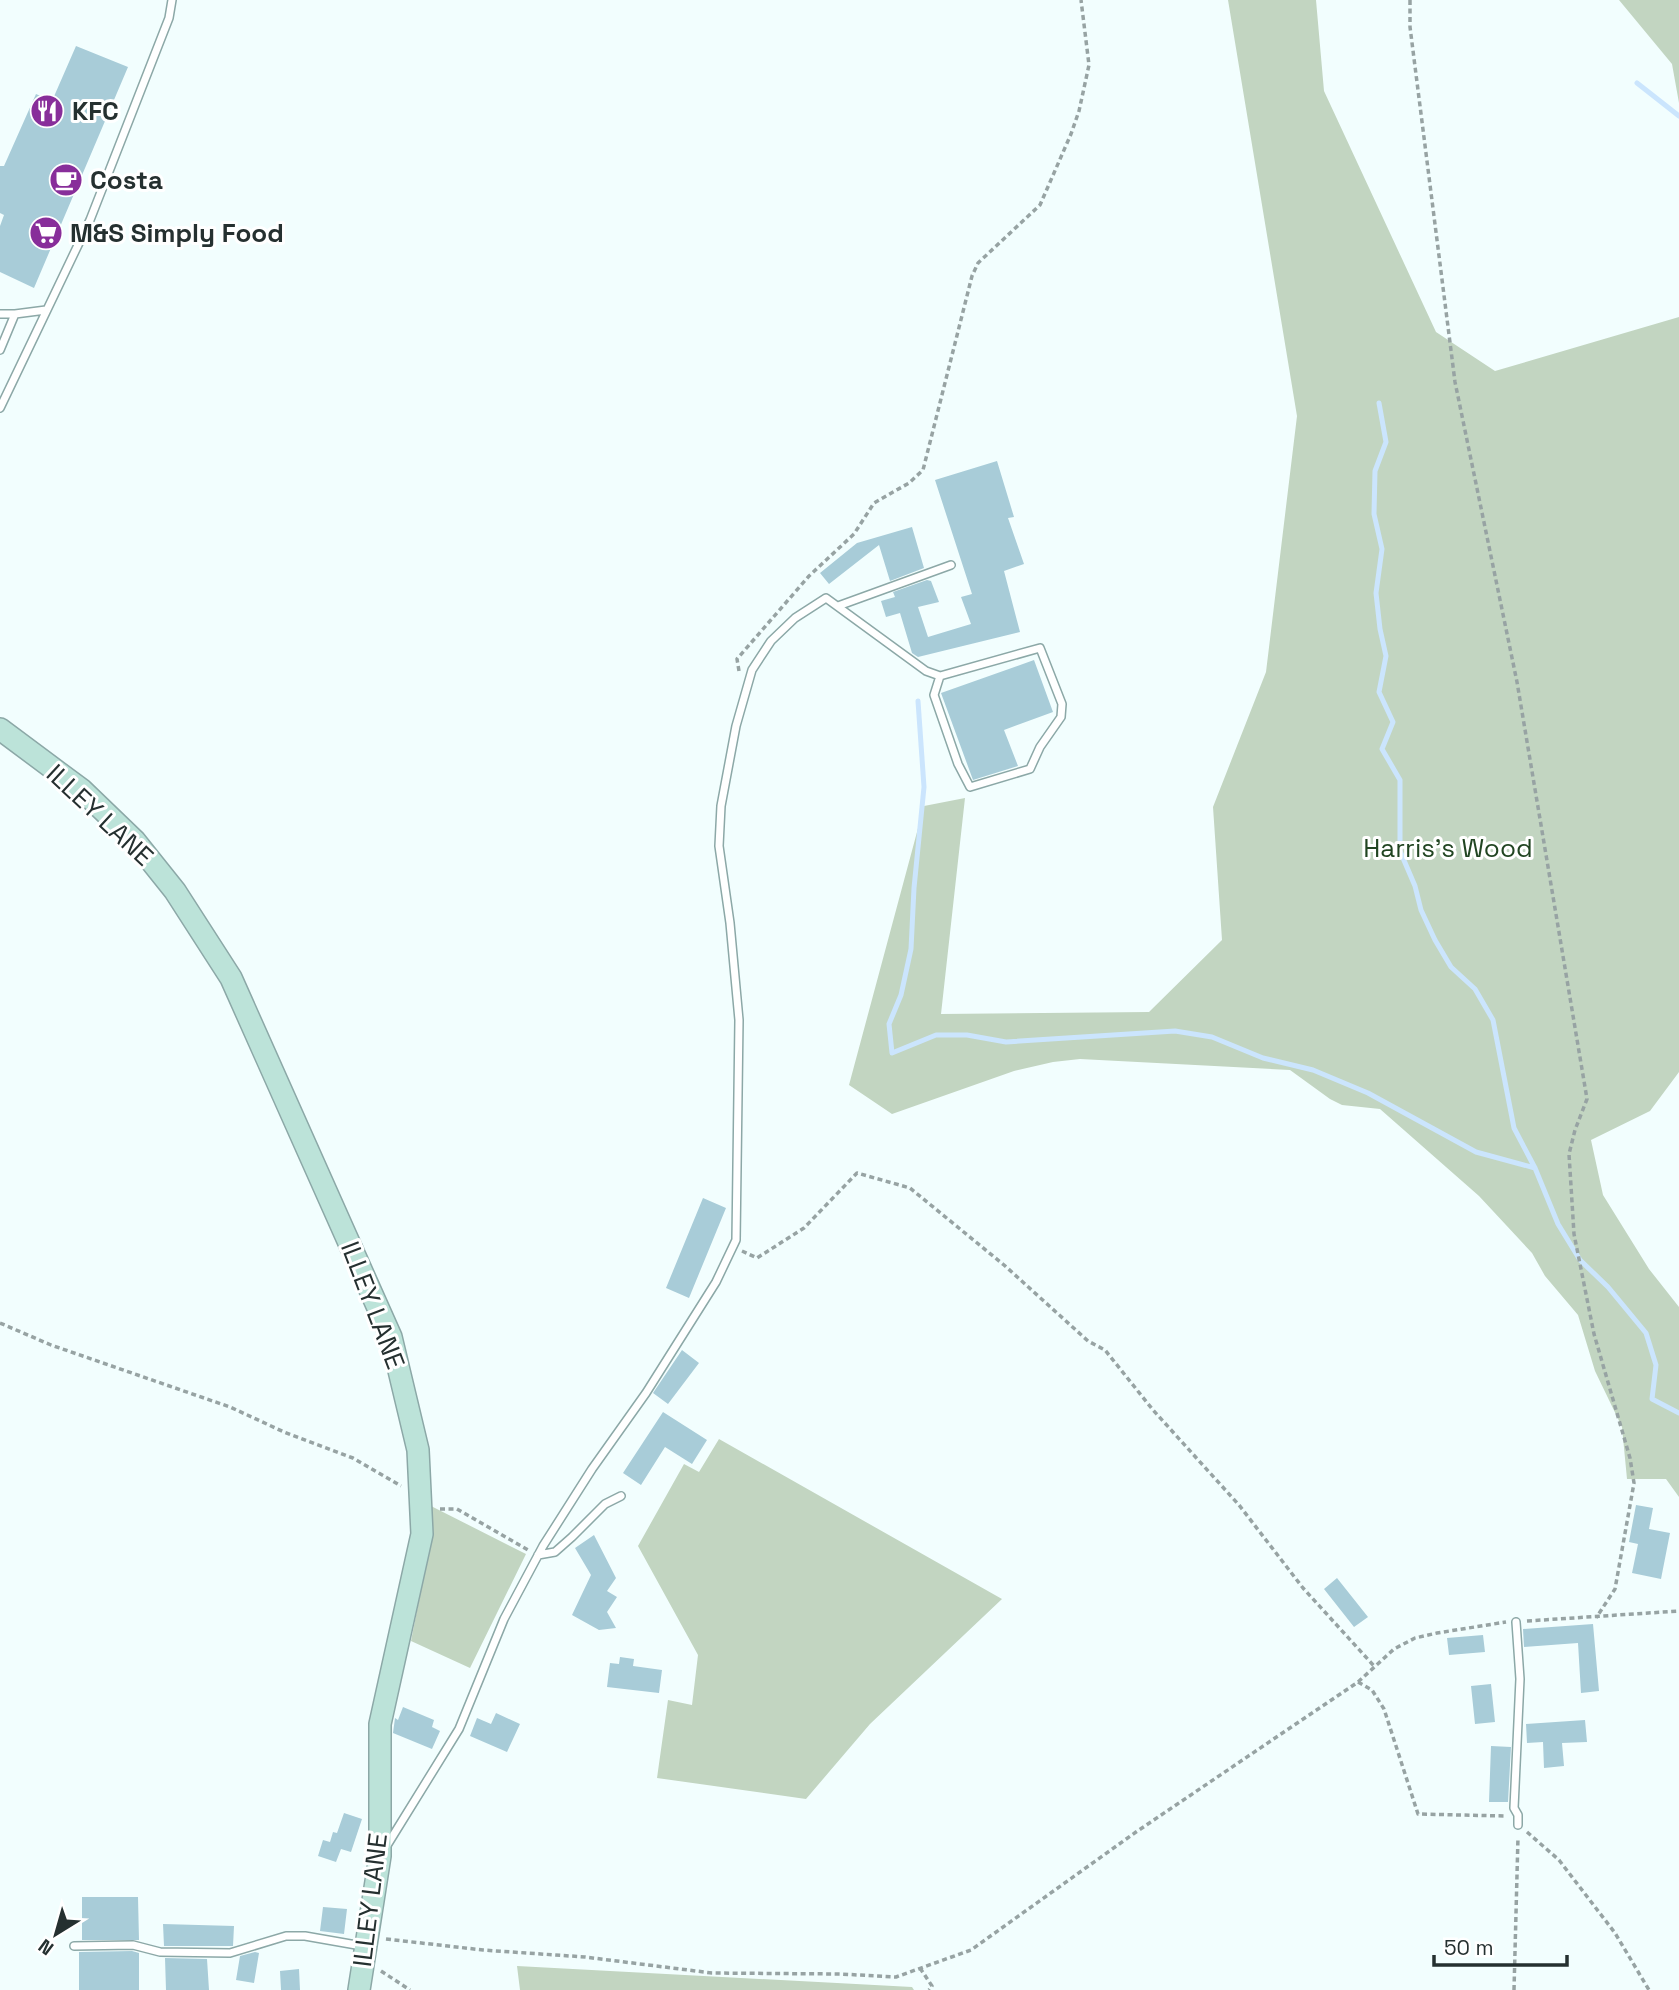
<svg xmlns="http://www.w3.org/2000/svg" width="1679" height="1990" font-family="'Space Grotesk',sans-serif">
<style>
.green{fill:#c2d5c1}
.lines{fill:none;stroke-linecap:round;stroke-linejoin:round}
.stream{stroke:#cbe5fd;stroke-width:5}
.building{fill:#a8ccd8}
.lane-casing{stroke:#8ca8a7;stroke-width:10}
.secondary-casing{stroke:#8ca8a7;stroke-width:24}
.path{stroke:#97a3a3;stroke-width:3.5;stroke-dasharray:5 3.5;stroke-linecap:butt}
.lane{stroke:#fff;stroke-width:7}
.secondary{stroke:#bce3d9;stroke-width:21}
.labels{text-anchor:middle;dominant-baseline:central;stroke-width:6;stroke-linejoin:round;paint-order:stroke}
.poi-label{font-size:26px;font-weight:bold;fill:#253030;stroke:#fff;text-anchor:start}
.street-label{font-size:26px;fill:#253030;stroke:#fff}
.park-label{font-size:26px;fill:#214522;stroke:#fff}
</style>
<rect width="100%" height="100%" fill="#f2fefe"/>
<path class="green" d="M1228,0H1316L1324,91L1436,332L1495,371L1679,317V1072L1650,1111L1591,1140L1603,1195L1649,1269L1679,1307V1497L1666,1479H1627L1622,1427L1595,1371L1578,1315L1545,1276L1532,1253L1479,1196L1380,1109L1342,1105L1330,1099L1290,1070L1080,1059L1053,1062L1014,1071L892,1114L849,1085L924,806L965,798L941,1014L1149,1012L1222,940L1213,807L1266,672L1297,416Z
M1619,0H1679V103L1672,64Z
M719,1439L1002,1599L870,1724L806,1799L657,1778L668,1700L692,1705L698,1655L638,1546L684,1464L699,1472Z
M431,1506L526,1554L470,1668L411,1641L432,1534Z
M517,1966L912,1987L914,1990H520Z"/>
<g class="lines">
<path class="stream" d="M1637,83L1679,116
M1379,403L1386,442L1375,471L1374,514L1382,549L1376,593L1380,629L1386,656L1379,692L1393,722L1382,749L1400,780V851L1415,886L1421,910L1435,940L1451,967L1475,989L1493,1020L1514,1128L1535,1168L1558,1224L1580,1260L1608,1287L1646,1333L1656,1365L1652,1399L1679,1413
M918,701L924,787L914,888L911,949L901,995L889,1024L892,1053L936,1035H967L1006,1042L1175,1031L1212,1037L1263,1058L1313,1070L1368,1093L1476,1152L1535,1168"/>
</g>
<path class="building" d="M76,46L128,67L34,288L0,272V226L4,215L0,213V166H4L36,94L52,101Z
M997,461L1014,517L1008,518L1024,564L1004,571L1020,632L918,657L912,653L900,613L886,617L881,601L895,597L893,592L927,580L931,581L939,602L918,607L928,637L971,624L961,597L972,594L935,480Z
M912,527L924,568L890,581L879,545L829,584L820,573L857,543Z
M1034,660L1053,712L1004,730L1018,766L973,780L941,693Z
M703,1198L726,1208L689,1298L666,1288Z
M682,1350L699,1363L668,1404L653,1393Z
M663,1412L707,1440L692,1464L665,1447L641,1485L623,1473Z
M1636,1505L1653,1508L1649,1529L1670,1533L1661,1579L1632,1573L1638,1544L1629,1542Z
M594,1535L616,1578L607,1591L617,1597L607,1612L616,1628L599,1630L572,1615L591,1575L575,1548Z
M1337,1578L1368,1617L1354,1627L1324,1589Z
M1593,1624L1599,1691L1581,1693L1578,1643L1524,1647L1523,1629Z
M1483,1635L1485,1652L1449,1655L1447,1638Z
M620,1657L634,1659L633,1666L662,1670L659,1693L607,1687L610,1663L619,1664Z
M1491,1684L1495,1722L1475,1724L1471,1686Z
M403,1707L434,1720L432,1727L440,1731L432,1749L393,1733L395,1718L398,1720Z
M496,1713L520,1724L507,1752L470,1736L477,1718L491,1724Z
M1585,1720L1587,1742L1562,1743L1564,1766L1544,1768L1543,1742L1527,1743L1526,1724Z
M1491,1746L1511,1747L1508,1802H1489Z
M344,1813L362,1819L351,1852L341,1849L336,1862L318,1856L323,1840L330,1842L333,1832L337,1833Z
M82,1897H138L139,1940H82Z
M323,1907L347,1909L344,1934L320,1931Z
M163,1924L234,1926L233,1946H164Z
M132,1951L139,1953V1990H79V1952Z
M255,1952L259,1953L254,1983L236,1980L240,1956Z
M165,1958L207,1959L209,1990H166Z
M299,1969L300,1990H281L280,1971Z"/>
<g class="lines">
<defs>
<path id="lane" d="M0,314H15
M0,350L15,314L46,310
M0,408L90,220L169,18L172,0
M838,606L951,565
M538,1555L555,1552L572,1537L605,1504L621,1496
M1516,1622L1520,1679L1514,1808L1518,1815V1825
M386,1847L459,1729L504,1619L543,1546L592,1469L646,1393L716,1282L736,1240L739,1020L730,923L719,846L721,806L736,726L752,670L771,641L795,618L826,598L926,671L940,676L1040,648L1062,704L1061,717L1040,747L1030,769L970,787L958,764L934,695L940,676
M74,1946L133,1945L160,1952L230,1953L286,1936H305L362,1946"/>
<path id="secondary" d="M0,729L82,790L135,841L175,891L231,978L391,1337L418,1450L422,1534L380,1724V1856L359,1990"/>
</defs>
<use href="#lane" class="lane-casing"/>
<use href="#secondary" class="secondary-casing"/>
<path class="path" d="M1410,0V27L1455,382L1517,682L1587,1099L1575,1130L1569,1154L1574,1234L1594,1334L1630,1458L1634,1483L1615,1589L1596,1618
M739,671L737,659L809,576L854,534L874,503L909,483L923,470L972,276L978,263L1040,205L1071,134L1079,111L1089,65L1081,0
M742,1251L757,1258L804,1228L857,1173L910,1188L1004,1265L1088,1341L1105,1350L1153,1410L1239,1505L1303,1588L1374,1666
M0,1323L51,1345L230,1407L284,1432L353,1458L401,1486
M440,1509H457L530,1551
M1527,1621L1679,1611
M1358,1682L1372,1690L1384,1709L1418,1814L1504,1816
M1527,1832L1559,1860L1615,1933L1649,1990
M386,1939L483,1950L585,1957L712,1973L840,1974L896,1977L971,1950L1136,1832L1358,1682L1394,1649L1415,1638L1437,1633L1506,1622
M920,1968L932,1986L929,1990
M381,1971L410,1990
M1514,1990L1518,1837"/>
<use href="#lane" class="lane"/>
<use href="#secondary" class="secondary"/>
</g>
<defs>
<symbol id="restaurant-disc" viewBox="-11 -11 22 22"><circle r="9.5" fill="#882e9a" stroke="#fff"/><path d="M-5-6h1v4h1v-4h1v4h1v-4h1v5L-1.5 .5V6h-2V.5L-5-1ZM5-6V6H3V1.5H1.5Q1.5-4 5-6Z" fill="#fff"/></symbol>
<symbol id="cafe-disc" viewBox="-11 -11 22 22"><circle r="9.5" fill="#882e9a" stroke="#fff"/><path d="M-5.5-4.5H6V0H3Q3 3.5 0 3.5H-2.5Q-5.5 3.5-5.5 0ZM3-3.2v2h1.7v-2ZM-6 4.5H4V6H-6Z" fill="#fff"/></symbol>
<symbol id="supermarket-disc" viewBox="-11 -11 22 22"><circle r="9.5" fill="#882e9a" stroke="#fff"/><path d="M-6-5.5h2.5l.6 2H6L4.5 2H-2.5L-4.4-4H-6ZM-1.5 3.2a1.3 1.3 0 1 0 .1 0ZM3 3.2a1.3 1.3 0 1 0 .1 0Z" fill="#fff"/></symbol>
</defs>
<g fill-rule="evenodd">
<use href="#restaurant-disc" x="28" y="92" width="38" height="38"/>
<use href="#cafe-disc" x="47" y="161" width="38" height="38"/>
<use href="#supermarket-disc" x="27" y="214" width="38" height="38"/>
</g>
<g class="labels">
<g class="poi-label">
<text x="72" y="111">KFC</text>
<text x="90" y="180">Costa</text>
<text x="70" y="233">M&amp;S Simply Food</text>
</g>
<g class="street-label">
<text transform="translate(100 815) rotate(43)">ILLEY LANE</text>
<text transform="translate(373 1305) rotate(69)">ILLEY LANE</text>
<text transform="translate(370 1900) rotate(-83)">ILLEY LANE</text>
</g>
<g class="park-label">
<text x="1448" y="848">Harris's Wood</text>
</g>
</g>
<g transform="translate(56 1934) rotate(217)" stroke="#ffffff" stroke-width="5" paint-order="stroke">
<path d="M0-5L12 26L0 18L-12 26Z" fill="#253030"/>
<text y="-10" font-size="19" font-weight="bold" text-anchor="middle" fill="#253030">N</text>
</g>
<path d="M1434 1955v10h133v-10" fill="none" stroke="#253030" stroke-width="3.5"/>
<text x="1444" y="1955" font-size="21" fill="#253030" stroke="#ffffff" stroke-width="5" paint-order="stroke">50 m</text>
</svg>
